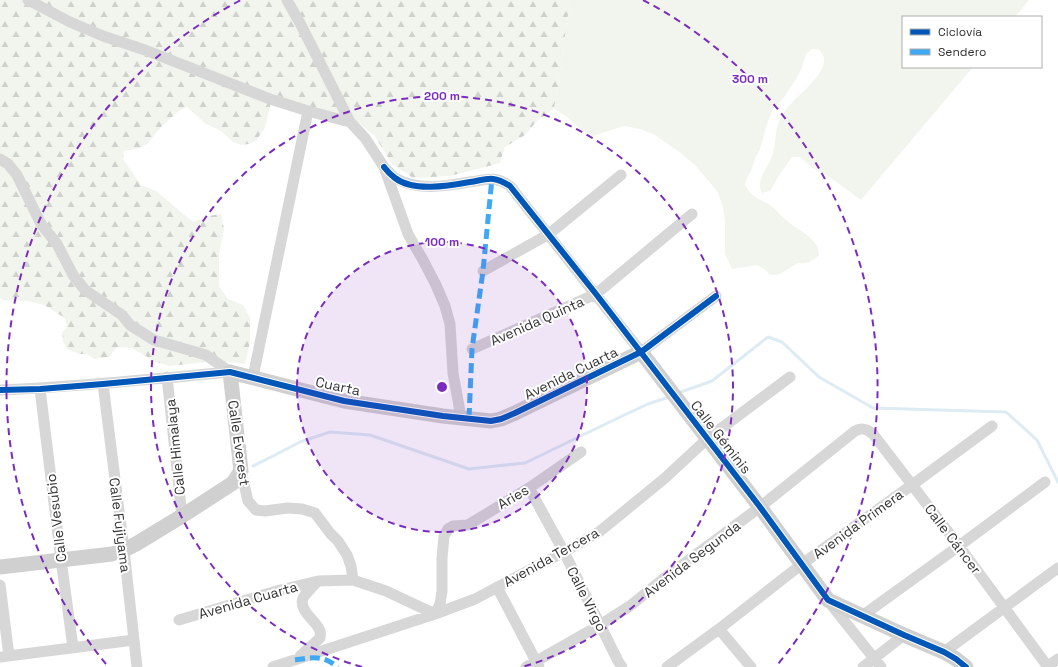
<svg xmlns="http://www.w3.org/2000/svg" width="1058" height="667" font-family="'Space Grotesk',sans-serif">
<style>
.green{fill:#f1f5ed}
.forest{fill:url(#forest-firs)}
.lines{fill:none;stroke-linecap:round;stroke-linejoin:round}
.stream{stroke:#ddebf3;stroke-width:3}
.street{stroke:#d7d7d7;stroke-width:11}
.secondary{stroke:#d0d0d0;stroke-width:15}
.quiet{stroke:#3fa9f5;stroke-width:5;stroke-dasharray:10 5;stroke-linecap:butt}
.cycleway-casing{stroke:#fff;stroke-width:8}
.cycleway{stroke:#0057b8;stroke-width:6}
.ring{fill:none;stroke:#7b2cbf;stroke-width:2;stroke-dasharray:7 5}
.labels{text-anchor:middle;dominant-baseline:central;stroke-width:4;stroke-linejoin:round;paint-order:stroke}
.street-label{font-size:14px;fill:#333;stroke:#fff}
.centre{fill:#7b2cbf;stroke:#fff;stroke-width:2}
.ring-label{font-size:12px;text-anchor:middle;font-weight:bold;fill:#7b2cbf;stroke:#fff;stroke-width:4;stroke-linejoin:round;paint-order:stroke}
</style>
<defs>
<pattern id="forest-firs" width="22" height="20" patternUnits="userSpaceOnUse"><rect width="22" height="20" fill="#f1f5ed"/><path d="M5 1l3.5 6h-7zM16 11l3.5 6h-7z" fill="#cfd2cc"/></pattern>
</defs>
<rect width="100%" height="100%" fill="#fff"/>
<path class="green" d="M570,0H1029L1015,17H903V67H973L861,200L828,176L813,168L800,157H792L778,177L770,191L762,193C761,191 760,187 760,184C761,173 771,163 773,153C777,138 774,129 783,114C791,99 827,76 824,58C823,55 821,52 820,50L812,49L806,54L801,70L793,84L784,97L773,109L767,124L760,149L756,156L751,171L747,178L745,185C753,201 764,199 775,209C779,213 782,217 786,220C795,228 811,235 817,246C818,249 818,252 819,255C811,262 808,264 798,263L778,275H770L764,269L757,265L732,269L725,254V222L723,206L717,191L695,165L682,154L655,135L640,129L624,126L593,136L579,128L567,117L554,108L557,93Z"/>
<path class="forest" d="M0,0H570L557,93L554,108L536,122L525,135L505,147L500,163L450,176L413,178L392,164L375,136L355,120L346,107L335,115L273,94L265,127L256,141L249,144L241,145L233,142L221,131L206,124L187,107L180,110L162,126L147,144L140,148L124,151L123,159L141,185L156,191L193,222L208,216L221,214L224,229L219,254V286L228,299L243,305L250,318V342L245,364L216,361L169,366L154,361L132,348L117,347L109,357L94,359L87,354H79L67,349L63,341L62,333L67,326L65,318L44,305L28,301L3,300L0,298Z"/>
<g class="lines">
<path class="stream" d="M678,393L712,381L768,337L782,342L819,377L873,408L1006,412L1037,440L1058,482
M253,466L273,456L300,442L330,432L370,435L469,469L525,463L620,417L648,404L669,397"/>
<path class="street" d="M28,0L70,22L103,36L145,50L270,99L308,111L350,122
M287,0L301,25L350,122L365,138L384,167L408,234L423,260L436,285L445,306L450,324L453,373L461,417
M0,159L8,164L17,175L41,224L57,244L73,275L85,290L122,315L130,325L154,340L206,355L230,372
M386,169C389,172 393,177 397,179C418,191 446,186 469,182C488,180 493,175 510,186L641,352L716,296
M483,271L549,234L621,175
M472,349L596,294L692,214
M167,377L182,516
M253,377L308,111
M103,384L124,550L137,667
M40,389L61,560L73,647
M0,390C77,387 153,379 230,372
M241,471L248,501L256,510L265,511L288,508L302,509L315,513L330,533L338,541L347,555L351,566L353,580
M529,488L564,552L618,661L622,667
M0,585L9,656
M497,587L539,667
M829,602L881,667
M862,616L959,546L1045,482
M179,620L280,590L318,581L353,580L386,591L435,614L440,604L442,591V558L444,536L448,529L453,526L468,525L529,488L581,452
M719,629L751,667
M944,652L1058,568
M300,656L320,638C320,636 321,633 320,631C317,621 298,611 303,598C305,594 314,585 318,581
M0,657L134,640
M1048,666L1058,659
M273,667L435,614L475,599L564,552L599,532L665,478L707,439L790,377
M526,667L600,625L630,606L662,580L760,507L855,431C862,427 867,429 873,434L959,546L1048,667
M667,667L719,629L802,564L912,485L992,426
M863,667L904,635"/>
<path class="secondary" d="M0,567L112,554L124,550L136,544L182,516L233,483L241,471L230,372L344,401L443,416L491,421L501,419L515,413L641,352L760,507L828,600L904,635L944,652L956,659L966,667"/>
<path class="quiet" d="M469,418L472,349L483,271L492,178
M295,660C314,657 322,655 338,667"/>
<defs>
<path id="cycleway" d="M384,167C387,171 391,175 395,178C413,192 448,186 470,182C488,179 493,175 510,186L596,294L760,507L828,600L904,635L944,652L956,659L966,667
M0,390L40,389L103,384L230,372L344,401L443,416L491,421L501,419L515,413L641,352L716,296"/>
</defs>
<use href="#cycleway" class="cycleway-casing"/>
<use href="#cycleway" class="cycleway"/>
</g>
<circle cx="442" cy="387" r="145" fill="#7b2cbf" fill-opacity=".12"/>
<g class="ring">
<circle cx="442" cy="387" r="145"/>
<path d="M362 667A291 291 0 1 1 522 667"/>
<path d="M106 664A436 436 0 0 1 241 0M643 0A436 436 0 0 1 778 664"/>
</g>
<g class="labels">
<g class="street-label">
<text transform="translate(537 321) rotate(-24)">Avenida Quinta</text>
<text transform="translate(571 373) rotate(-26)">Avenida Cuarta</text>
<text transform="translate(338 386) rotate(12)">Cuarta</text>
<text transform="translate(721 437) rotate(52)">Calle Géminis</text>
<text transform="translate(239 443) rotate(82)">Calle Everest</text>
<text transform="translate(175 447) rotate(-96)">Calle Himalaya</text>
<text transform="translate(513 497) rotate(-31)">Aries</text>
<text transform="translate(56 518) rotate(-97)">Calle Vesubio</text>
<text transform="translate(858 524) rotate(-36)">Avenida Primera</text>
<text transform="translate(120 525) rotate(83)">Calle Fujiyama</text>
<text transform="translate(953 539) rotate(53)">Calle Cáncer</text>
<text transform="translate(551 557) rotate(-29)">Avenida Tercera</text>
<text transform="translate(692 559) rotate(-37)">Avenida Segunda</text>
<text transform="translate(587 599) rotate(63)">Calle Virgo</text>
<text transform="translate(248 600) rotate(-16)">Avenida Cuarta</text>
</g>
</g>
<circle cx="442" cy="387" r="6" class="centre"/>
<g class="ring-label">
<text x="750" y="83">300 m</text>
<text x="442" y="100">200 m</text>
<text x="442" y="246">100 m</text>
</g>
<rect x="902" y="16" width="140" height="52" fill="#ffffff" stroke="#adadad"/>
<rect x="910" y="29" width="20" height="6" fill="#0057b8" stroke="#adadad"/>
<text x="938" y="36" font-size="12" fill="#333333">Ciclovía</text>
<rect x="910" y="49" width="20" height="6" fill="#3fa9f5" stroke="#adadad"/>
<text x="938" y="56" font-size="12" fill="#333333">Sendero</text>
</svg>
